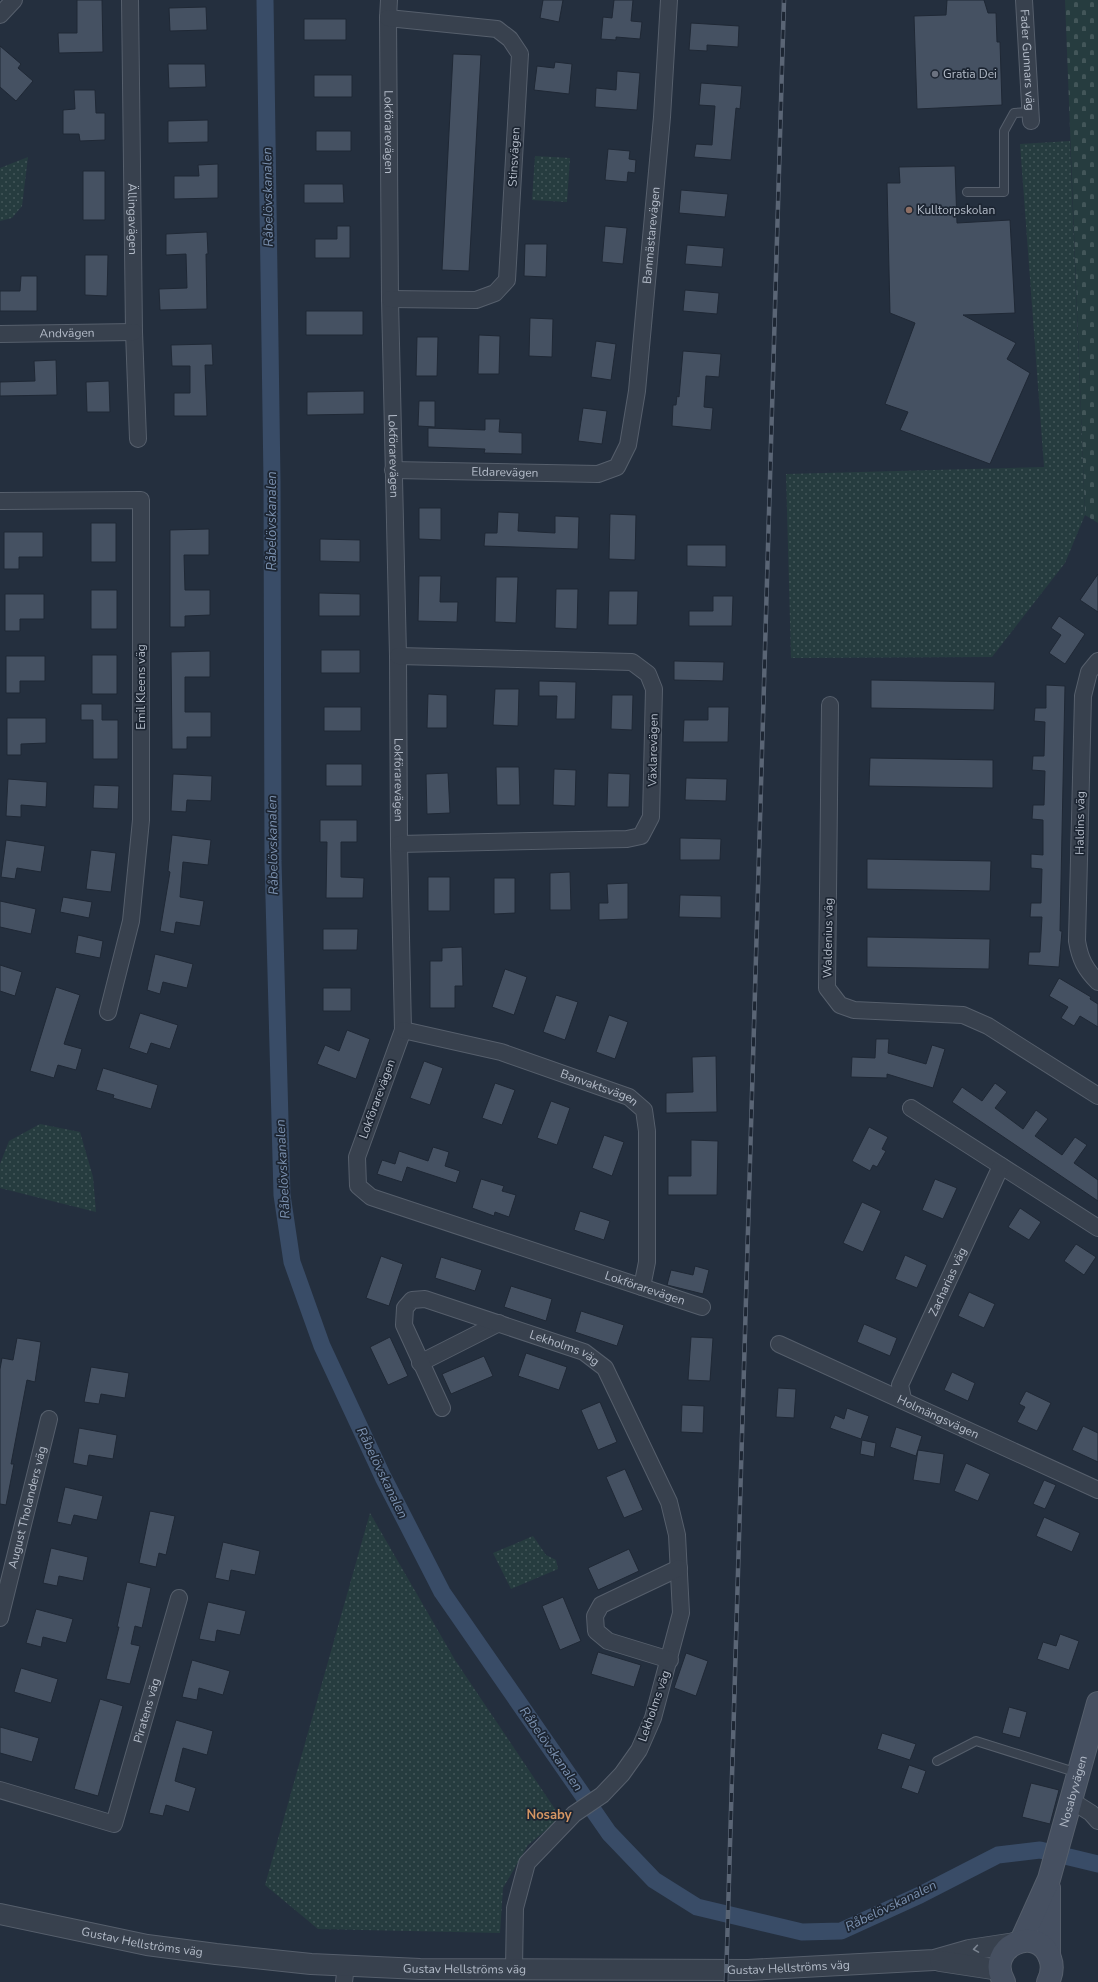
<svg xmlns="http://www.w3.org/2000/svg" width="1098" height="1982" font-family="'Nunito Sans',sans-serif">
<style>
.cemetery{fill:url(#cemetery-stones)}
.park{fill:url(#park-dots)}
.lines{fill:none;stroke-linecap:round;stroke-linejoin:round}
.canal{stroke:#394c67;stroke-width:17}
.building{fill:#455162;stroke:#1f2835}
.service-casing{stroke:#565f6c;stroke-width:10}
.minor-casing{stroke:#565f6c;stroke-width:18}
.tertiary-casing{stroke:#565f6c;stroke-width:22}
.secondary-casing{stroke:#565f6c;stroke-width:24}
.service{stroke:#38414e;stroke-width:8}
.minor{stroke:#38414e;stroke-width:16}
.tertiary{stroke:#38414e;stroke-width:20}
.secondary{stroke:#465061;stroke-width:22}
.rail-casing{stroke:#5a6575;stroke-width:4.5}
.rail{stroke:#1d2633;stroke-width:3;stroke-dasharray:9;stroke-linecap:butt}
.oneway{stroke:#7c8592}
.worship-dot{fill:#6b7280;stroke:#1d2633;stroke-width:1.5}
.education-dot{fill:#8d6e63;stroke:#1d2633;stroke-width:1.5}
.labels{text-anchor:middle;dominant-baseline:central;stroke-width:3.5;stroke-linejoin:round;paint-order:stroke}
.street-label{font-size:12px;fill:#b4bcc9;stroke:#1d2633}
.poi-label{font-size:12px;fill:#b4bcc9;stroke:#1d2633;text-anchor:start}
.water-label{font-size:13px;font-style:italic;fill:#7c92b1;stroke:#1d2633}
.neighbourhood-label{font-size:13px;font-weight:bold;fill:#d59563;stroke:#1d2633}
</style>
<defs>
<pattern id="cemetery-stones" width="16" height="16" patternUnits="userSpaceOnUse"><rect width="16" height="16" fill="#263c3f"/><path d="M2 7V4a2 2 0 0 1 4 0v3zM10 15v-3a2 2 0 0 1 4 0v3z" fill="#435659"/></pattern>
<pattern id="park-dots" width="8" height="8" patternUnits="userSpaceOnUse"><rect width="8" height="8" fill="#263c3f"/><path d="M2 2h.1M6 6h.1" fill="none" stroke="#435659" stroke-width="1.8" stroke-linecap="round"/></pattern>
</defs>
<rect width="100%" height="100%" fill="#242f3e"/>
<path class="cemetery" d="M1065,0H1098V523L1085,515Z"/>
<path class="park" d="M1070,141L1085,515L1065,563L992,657L791,658L786,474L1044,467L1020,144Z
M535,156L570,158L567,202L532,200Z
M28,157L22,206L12,218L0,221V168Z
M40,1124L80,1132L93,1177L96,1212L0,1188V1164L9,1141Z
M370,1513L455,1660L561,1818L528,1845L503,1888L500,1933L318,1929L265,1885Z
M533,1536L546,1555L556,1560L558,1569L511,1589L493,1553Z"/>
<g class="lines">
<path class="canal" d="M265,0L272,481L273,861L282,1195L292,1262L322,1346L383,1477L442,1592L609,1833L654,1880L697,1907L802,1932L841,1931L920,1895L998,1855L1040,1850L1098,1864"/>
</g>
<path class="building" d="M77,0H102L103,52L59,53L58,33H77Z
M543,0H563L559,22L540,18Z
M614,0H633L631,21L642,22L640,39L616,37V40L601,39L603,17L612,18Z
M947,0H984L988,13H996L997,42H1000L1002,105L917,109L914,16L946,15Z
M206,7L207,30L170,31L169,8Z
M304,19H346V40H304Z
M691,23L739,26L738,47L707,45V51L689,50Z
M0,46L21,64L18,68L33,81L16,101L0,87Z
M453,54L481,55L469,271L442,270Z
M555,62L572,64L569,94L534,90L537,66L554,68Z
M168,64H205L206,87L169,88Z
M617,71L640,73L637,110L595,107L596,88L616,90Z
M314,75H352V97H314Z
M701,83L742,86L740,109L736,108L731,160L694,157L696,144L712,145L715,106L699,105Z
M74,90H95L96,113H105V140L80,141L79,134H63V110L75,109Z
M208,120V142L168,143V121Z
M316,131H351V151H316Z
M608,149L630,151L629,159L636,160L635,173L628,172L627,182L605,180Z
M218,164V198L174,199V176H199L198,165Z
M955,166L957,223L1010,220L1015,313L963,315L1016,343L1007,359L1030,373L990,464L900,430L908,412L885,404L915,323L890,313L887,183H900L899,167Z
M83,171H105V220H83Z
M304,184H343L344,203H304Z
M681,190L728,194L725,217L679,213Z
M337,226H350V258H315V239H337Z
M605,226L627,228L623,264L602,262Z
M207,232L208,254H206L207,309L160,310L159,289L187,288L186,254L166,255V234Z
M525,244H547L546,277L524,276Z
M687,245L724,248L722,267L685,264Z
M85,255H108L107,296L85,295Z
M21,276H37V311H0V291H20Z
M685,290L719,293L717,314L683,311Z
M306,311H363V335H306Z
M530,318L553,319L552,357L529,356Z
M479,335L500,336L499,374H478Z
M417,337H438L437,376H416Z
M596,341L616,344L611,380L591,377Z
M212,344L213,365H205L207,416H174V393H190V366H172L171,345Z
M683,351L721,354L719,377L706,376L704,407L713,408L711,430L672,426L673,405H676L677,396L679,397Z
M56,360L57,395L0,396V382L35,381L34,361Z
M109,381L110,412H87L86,382Z
M364,391V414L307,415V392Z
M419,401H435V427L418,426Z
M583,408L607,411L602,444L578,441Z
M485,419H500L499,432L522,433V454L484,453L485,449L428,447V428L485,430Z
M419,508H441V540L419,539Z
M498,512L519,513L518,531L555,533V516L579,517L578,549L484,546L485,533H497Z
M610,514L636,515L635,560L609,559Z
M91,523H116V562H91Z
M209,529V555H184L185,590H210V615L185,616V627H170V530Z
M4,532H43V557H19V569H4Z
M320,539L360,540V562L320,561Z
M687,545H726V567L687,566Z
M1098,574V612L1080,600Z
M419,576H441L440,602H458L457,622L418,621Z
M496,577H518L516,623L495,622Z
M556,589H578L577,629L555,628Z
M91,590H117V629H91Z
M609,591H638L637,625H608Z
M319,593L360,594V616H319Z
M5,594H44V619H20V631H5Z
M713,596H733L732,626H689V611H713Z
M1059,616L1085,634L1065,664L1049,653L1061,635L1051,628Z
M321,650H360V673H321Z
M210,651V677H185V712H211V737H187V749H172L171,652Z
M92,655H117V694H92Z
M6,656H45V681H20V693H6Z
M674,661L724,662L723,681L674,680Z
M871,680L995,682L994,710L871,708Z
M539,681L576,682L575,719H556L557,696H539Z
M1046,685L1065,686L1060,931H1062L1059,967L1028,965L1029,952H1040L1042,917H1030L1031,903H1041L1042,869L1031,868V854L1043,855V820L1032,819L1033,805H1044L1045,771L1032,770L1033,756H1044L1045,722L1034,721L1035,708H1046Z
M495,689H519L518,726L493,725Z
M428,694L447,695V728H427Z
M612,695H633L632,730L611,729Z
M81,704H102V720H118V759H93V720H81Z
M324,707H361V731H324Z
M708,707H729L728,742H683L684,720H708Z
M7,718H46V743L21,744V755H7Z
M870,758L993,760V788L869,786Z
M326,764H362V786H326Z
M496,767H519L520,805H497Z
M554,769L576,770L575,806L553,805Z
M448,773L450,813L427,814L426,774Z
M608,773L630,774L629,807H607Z
M173,774L212,776L211,801L187,800L186,812L171,811Z
M686,778L727,779L726,801L685,800Z
M8,779L47,782L46,807L21,805V817L6,816Z
M94,785L119,786L118,809L93,808Z
M320,820H357V842H341V877L364,878L363,898H326L327,842H320Z
M172,835L211,840L208,865L183,862L180,897L204,901L200,926L176,922L174,934L160,931L170,872L168,871Z
M680,838L721,839L720,860H680Z
M6,840L45,846L41,872L17,868L15,879L1,877Z
M91,850L116,853L111,892L86,889Z
M867,859L991,861L990,891L867,889Z
M570,872L571,910H550V873Z
M428,877H450V911H428Z
M494,878H515V913L494,914Z
M628,883V919L599,920V903H608L607,884Z
M680,895L721,896V918L679,917Z
M63,897L92,902L89,918L60,912Z
M0,901L36,909L31,934L0,927Z
M323,929H358L357,950H323Z
M78,935L103,941L100,958L75,953Z
M867,937L990,939L989,969L867,967Z
M462,947L463,986H455V1008H430V961H442V948Z
M155,954L193,964L187,988L163,982L160,994L147,990Z
M0,965L22,972L15,996L0,991Z
M505,969L527,977L514,1015L492,1007Z
M1059,978L1091,997L1090,999L1098,1004V1027L1080,1016L1074,1026L1061,1018L1068,1007L1049,996Z
M56,987L80,995L64,1044L82,1049L76,1070L58,1065L54,1078L30,1071Z
M323,988H351V1011H323Z
M556,995L578,1002L565,1040L543,1032Z
M140,1013L178,1025L170,1049L151,1043L147,1054L129,1048Z
M609,1015L628,1022L615,1059L596,1052Z
M347,1030L370,1039L356,1079L317,1064L325,1045L339,1051Z
M876,1039H889L888,1053L926,1064L932,1045L945,1049L933,1088L887,1074V1078L851,1077L852,1057L875,1058Z
M716,1056L717,1112L666,1113V1093L693,1092L692,1057Z
M424,1061L443,1068L430,1105L410,1098Z
M103,1068L158,1085L151,1109L113,1098L114,1095L96,1090Z
M495,1083L515,1090L502,1125L482,1118Z
M995,1083L1007,1092L995,1108L1023,1129L1036,1110L1048,1119L1035,1136L1062,1155L1075,1137L1087,1145L1074,1163L1098,1180V1201L952,1102L962,1087L982,1101Z
M551,1101L570,1108L557,1145L537,1138Z
M869,1127L888,1137L882,1149L886,1151L877,1167L873,1165L870,1171L852,1161Z
M604,1135L624,1142L612,1176L592,1168Z
M691,1140L718,1141L717,1195H668V1176H691Z
M433,1147L449,1152L445,1166L460,1171L456,1183L407,1167L402,1182L377,1174L382,1160L395,1164L399,1151L428,1161Z
M481,1179L504,1186L502,1191L516,1195L509,1217L495,1212L494,1216L472,1208Z
M935,1179L957,1188L943,1219L922,1210Z
M862,1202L881,1211L863,1252L843,1243Z
M1020,1208L1041,1222L1029,1240L1008,1227Z
M580,1211L610,1221L604,1240L574,1230Z
M1076,1244L1096,1257L1084,1275L1064,1261Z
M905,1255L927,1265L917,1288L895,1279Z
M381,1256L403,1264L389,1306L366,1298Z
M441,1257L482,1270L475,1291L435,1278Z
M695,1266L709,1270L703,1294L667,1285L671,1270L693,1275Z
M511,1286L552,1299L546,1321L504,1307Z
M969,1292L995,1304L984,1328L958,1316Z
M581,1311L624,1325L617,1346L575,1332Z
M864,1324L897,1338L890,1356L857,1342Z
M390,1337L408,1376L388,1385L370,1347Z
M691,1337L713,1338L710,1381L688,1380Z
M17,1338L41,1342L35,1382L27,1380L11,1464H14L6,1505L0,1504V1369L2,1358L13,1360Z
M526,1353L567,1367L559,1390L518,1376Z
M484,1356L493,1376L451,1394L442,1374Z
M91,1367L129,1373L125,1398L101,1394L99,1404L84,1402Z
M952,1372L975,1383L968,1401L944,1390Z
M778,1388L796,1389L794,1418L776,1417Z
M1026,1391L1051,1403L1037,1431L1017,1422L1025,1407L1019,1404Z
M600,1402L617,1442L598,1450L581,1410Z
M682,1405L704,1406L703,1433L681,1432Z
M847,1408L869,1416L861,1439L830,1428L835,1415L844,1419Z
M1083,1426L1098,1433V1462L1072,1450Z
M896,1427L922,1436L916,1456L890,1447Z
M79,1428L117,1435L113,1459L89,1455L87,1466L73,1463Z
M862,1440L876,1443L874,1457L860,1454Z
M918,1450L944,1454L940,1484L913,1480Z
M966,1463L990,1474L978,1501L954,1491Z
M625,1469L643,1510L624,1518L606,1477Z
M1044,1480L1056,1485L1045,1509L1033,1504Z
M65,1487L103,1496L97,1520L74,1515L71,1525L57,1522Z
M150,1511L175,1516L166,1555L159,1553L156,1567L139,1563Z
M1044,1517L1080,1533L1072,1552L1036,1536Z
M223,1542L260,1551L255,1575L231,1570L229,1581L215,1578Z
M51,1548L88,1557L83,1581L59,1576L57,1586L43,1583Z
M629,1549L639,1571L598,1590L588,1568Z
M127,1582L151,1588L142,1628L135,1626L131,1644L140,1646L130,1684L106,1679L119,1627H117Z
M563,1597L581,1641L560,1650L542,1606Z
M208,1602L246,1611L240,1635L217,1630L215,1642L199,1639Z
M36,1609L73,1619L66,1643L43,1637L41,1647L26,1643Z
M1060,1634L1079,1641L1069,1670L1037,1659L1043,1642L1056,1646Z
M598,1652L641,1665L634,1687L591,1674Z
M686,1653L708,1661L696,1696L674,1688Z
M192,1660L230,1671L223,1695L199,1688L197,1700L182,1697Z
M21,1668L58,1679L51,1703L14,1692Z
M100,1699L123,1706L98,1796L74,1789Z
M1009,1707L1027,1712L1020,1738L1002,1733Z
M176,1720L213,1731L207,1755L183,1748L175,1781L196,1788L189,1812L166,1805L163,1816L149,1813Z
M0,1727L39,1738L32,1762L0,1753Z
M882,1733L916,1744L910,1760L877,1749Z
M909,1765L926,1771L918,1794L901,1788Z
M1031,1783L1059,1790L1050,1824L1022,1817Z"/>
<g class="lines">
<defs>
<path id="service" d="M967,192H1004V131L1014,113L1030,112
M937,1761L976,1741L1078,1773"/>
<g id="minor">
<path id="s1" d="M130,0L134,332L138,439"/>
<path id="s2" d="M389,0L388,18L390,299L398,656L399,844L403,1030L357,1157L358,1186L371,1197L702,1307"/>
<path id="s3" d="M1024,0L1031,121"/>
<path d="M0,15L14,0"/>
<path d="M388,18L497,29L510,39L520,54L507,280L495,293L476,300L390,299"/>
<path id="s4" d="M0,334L134,332"/>
<path id="s5" d="M393,470L598,474L617,467L628,445L637,391L662,117L669,0"/>
<path d="M0,501L141,500V820L131,921L108,1012"/>
<path d="M398,656L632,662L648,674L654,689L651,817L641,836L627,839L399,844"/>
<path d="M1098,661L1089,672L1083,696L1077,941C1080,959 1085,969 1098,982"/>
<path d="M830,705L827,988L840,1005L854,1010L963,1015L988,1026L1098,1096"/>
<path id="s6" d="M403,1030L501,1052L629,1097L644,1110L647,1131V1262L642,1287"/>
<path d="M911,1108L1098,1228"/>
<path id="s7" d="M779,1344L1098,1490"/>
<path d="M420,1363L499,1323"/>
<path id="s8" d="M903,1399L900,1385L1001,1166"/>
<path id="s9" d="M442,1408L404,1325L405,1308L412,1300L425,1299L584,1352L605,1368L669,1502L677,1535L681,1613L653,1718L639,1750L622,1774L602,1795L574,1814L527,1863L515,1908L514,1968"/>
<path id="s10" d="M0,1618L49,1419"/>
<path d="M670,1660L608,1641L596,1631L595,1616L601,1605L679,1568"/>
<path id="s11" d="M0,1790L114,1824L179,1598"/>
<path d="M1072,1801L1091,1813L1098,1821"/>
<path d="M344,1982L346,1966"/>
</g>
<g id="tertiary">
<path id="s12" d="M0,1914L147,1945L216,1954L311,1964L420,1969L748,1970L934,1960L969,1950L1015,1943"/>
<path d="M940,1961L999,1970"/>
</g>
<g id="secondary">
<path d="M1049,1888V1955"/>
<path id="s13" d="M1021,1941L1049,1879L1098,1703"/>
<path d="M1004,1982C984,1947 1038,1923 1050,1958C1053,1966 1052,1974 1048,1982"/>
</g>
</defs>
<use href="#service" class="service-casing"/>
<use href="#minor" class="minor-casing"/>
<use href="#tertiary" class="tertiary-casing"/>
<use href="#secondary" class="secondary-casing"/>
<use href="#service" class="service"/>
<use href="#minor" class="minor"/>
<use href="#tertiary" class="tertiary"/>
<use href="#secondary" class="secondary"/>
<defs>
<path id="rail" d="M726,1982L784,0"/>
</defs>
<use href="#rail" class="rail-casing"/>
<use href="#rail" class="rail"/>
</g>
<defs><path id="oneway-chevron" d="M-2-3.5L2.5 0L-2 3.5" fill="none" stroke-width="1.6" stroke-linecap="round" stroke-linejoin="round"/></defs>
<use class="oneway" href="#oneway-chevron" transform="translate(976 1949) rotate(171)"/>
<circle class="worship-dot" cx="935" cy="74" r="4"/>
<circle class="education-dot" cx="909" cy="210" r="4"/>
<g class="labels">
<g class="street-label">
<text stroke="none"><textPath href="#s3" startOffset="60">Fader Gunnars väg</textPath></text>
<text stroke="none"><textPath href="#s2" startOffset="132">Lokförarevägen</textPath></text>
<text transform="translate(514 157) rotate(-87)">Stinsvägen</text>
<text stroke="none"><textPath href="#s1" startOffset="219">Ällingavägen</textPath></text>
<text stroke="none"><textPath href="#s5" startOffset="461">Banmästarevägen</textPath></text>
<text stroke="none"><textPath href="#s4" startOffset="67">Andvägen</textPath></text>
<text stroke="none"><textPath href="#s2" startOffset="456">Lokförarevägen</textPath></text>
<text stroke="none"><textPath href="#s5" startOffset="112">Eldarevägen</textPath></text>
<text transform="translate(141 687) rotate(-90)">Emil Kleens väg</text>
<text transform="translate(653 750) rotate(-89)">Växlarevägen</text>
<text stroke="none"><textPath href="#s2" startOffset="780">Lokförarevägen</textPath></text>
<text transform="translate(1080 823) rotate(-89)">Haldins väg</text>
<text transform="translate(828 938) rotate(-89)">Waldenius väg</text>
<text stroke="none"><textPath href="#s6" startOffset="205">Banvaktsvägen</textPath></text>
<text transform="translate(377 1099) rotate(-70)">Lokförarevägen</text>
<text stroke="none"><textPath href="#s8" startOffset="128">Zacharias väg</textPath></text>
<text stroke="none"><textPath href="#s2" startOffset="1500">Lokförarevägen</textPath></text>
<text stroke="none"><textPath href="#s9" startOffset="280">Lekholms väg</textPath></text>
<text stroke="none"><textPath href="#s7" startOffset="175">Holmängsvägen</textPath></text>
<text stroke="none"><textPath href="#s10" startOffset="114">August Tholanders väg</textPath></text>
<text transform="translate(654 1706) rotate(-71)">Lekholms väg</text>
<text stroke="none"><textPath href="#s11" startOffset="237">Piratens väg</textPath></text>
<text stroke="none"><textPath href="#s13" startOffset="159">Nosabyvägen</textPath></text>
<text stroke="none"><textPath href="#s12" startOffset="145">Gustav Hellströms väg</textPath></text>
<text stroke="none"><textPath href="#s12" startOffset="793">Gustav Hellströms väg</textPath></text>
<text stroke="none"><textPath href="#s12" startOffset="469">Gustav Hellströms väg</textPath></text>
</g>
<g class="poi-label">
<text x="943" y="74">Gratia Dei</text>
<text x="917" y="210">Kulltorpskolan</text>
</g>
<g class="water-label">
<text transform="translate(268 197) rotate(-91)">Råbelövskanalen</text>
<text transform="translate(272 521) rotate(-90)">Råbelövskanalen</text>
<text transform="translate(273 845) rotate(-91)">Råbelövskanalen</text>
<text transform="translate(283 1169) rotate(-93)">Råbelövskanalen</text>
<text transform="translate(382 1473) rotate(64)">Råbelövskanalen</text>
<text transform="translate(551 1749) rotate(55)">Råbelövskanalen</text>
<text transform="translate(891 1906) rotate(-26)">Råbelövskanalen</text>
</g>
<g class="neighbourhood-label">
<text x="549" y="1815">Nosaby</text>
</g>
</g>
</svg>
